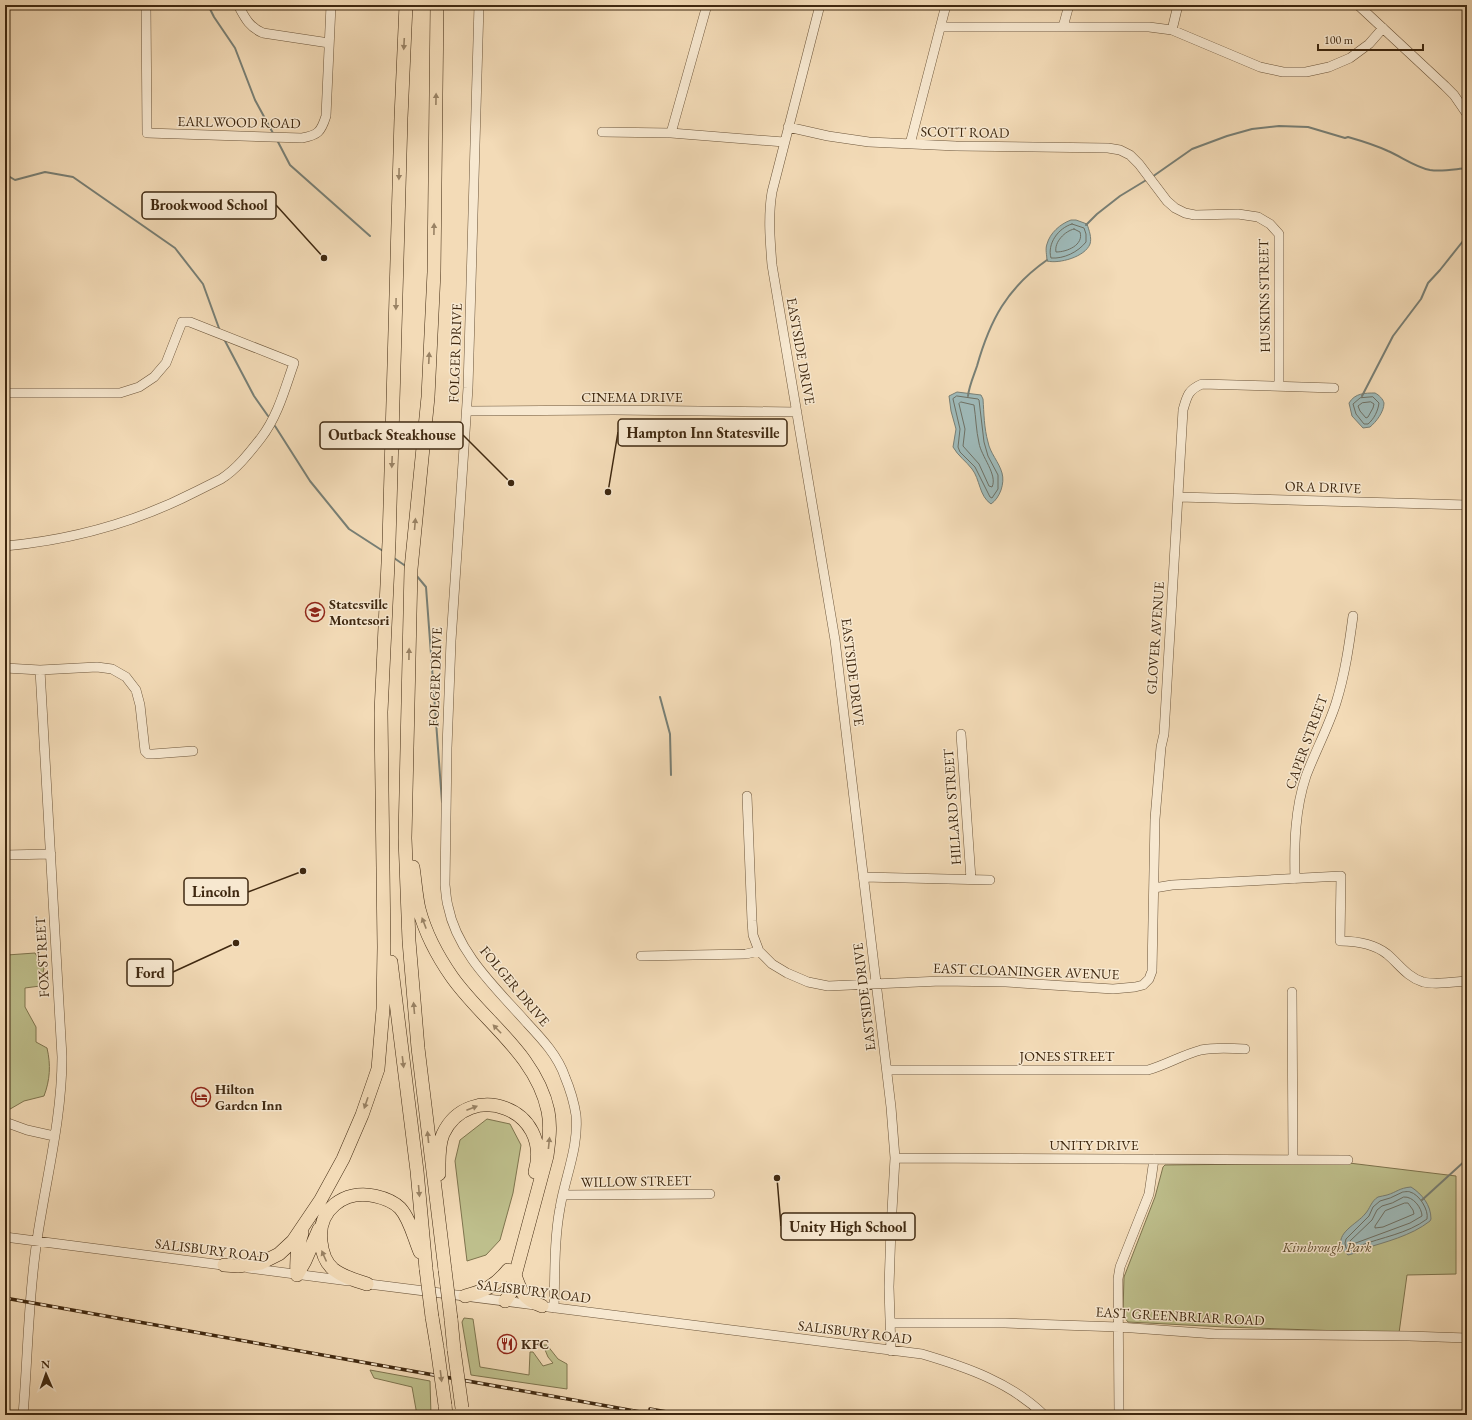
<svg xmlns="http://www.w3.org/2000/svg" width="1472" height="1420" font-family="'EB Garamond',serif">
<style>
.green{fill:#bebf8c;stroke:#7e744e}
.water{fill:#9eb9b8;stroke:#787f75}
.lines{fill:none;stroke-linecap:round;stroke-linejoin:round}
.shore{stroke:#6e7064;stroke-width:1}
.stream{stroke:#787f75;stroke-width:2}
.minor-casing{stroke:#6c553a;stroke-width:10}
.highway-casing{stroke:#3f2810;stroke-width:14}
.minor{stroke:#f7e8d0;stroke-width:9}
.highway{stroke:#f3dbb7;stroke-width:13}
.rail-casing{stroke:#3f2810;stroke-width:3.5}
.rail{stroke:#f7e8d0;stroke-width:2;stroke-dasharray:6;stroke-linecap:butt}
.highway-bridge-casing{stroke:#3f2810;stroke-width:14;stroke-linecap:butt}
.highway-bridge{stroke:#f3dbb7;stroke-width:13}
.oneway{fill:#998264}
.labels{text-anchor:middle;dominant-baseline:central;stroke-width:3;stroke-linejoin:round;paint-order:stroke}
.street-label{font-size:14px;fill:#3f2810;stroke:#f7e8d0}
.poi-label{font-size:14px;font-weight:bold;fill:#3f2810;stroke:#f7e8d0;text-anchor:start}
.park-label{font-size:14px;font-style:italic;fill:#5f4e2f;stroke:#f7e8d0}
.leader{fill:none;stroke:#3f2810;stroke-width:1.5}
.callout-dot{fill:#3f2810;stroke:#f7e8d0;stroke-width:1.5}
.callout{fill:#f7e8d0;stroke:#3f2810;stroke-width:1.5}
.callout-label{font-size:15px;text-anchor:middle;font-weight:bold;fill:#3f2810}
</style>
<rect width="100%" height="100%" fill="#f3dbb7"/>
<filter id="stains"><feTurbulence type="fractalNoise" baseFrequency=".005" numOctaves="4"/><feColorMatrix values="0 0 0 0 .2 0 0 0 0 .09 0 0 0 0 .02 0 0 0 .5 -.17"/></filter>
<radialGradient id="worn" r=".72"><stop offset=".6" stop-color="#630" stop-opacity="0"/><stop offset="1" stop-color="#630" stop-opacity=".3"/></radialGradient>
<path class="green" d="M35,953L44,968L40,986L25,988V1007L36,1027V1042L47,1048C51,1065 50,1080 44,1096L24,1101L5,1112V954L7,955Z
M487,1119L510,1124L521,1145L513,1193L500,1240L486,1255L467,1261L455,1161L460,1140Z
M1349,1163L1456,1176V1274L1407,1275L1399,1333L1225,1327L1128,1322L1124,1317L1123,1311L1124,1277L1155,1197L1163,1167L1165,1165Z
M464,1318L473,1319L480,1367L529,1375L530,1352H533L543,1366L553,1363L548,1357L543,1345H547L558,1359L567,1364V1389L471,1375L462,1322Z
M370,1370L430,1381L431,1415H417L412,1387L374,1378Z"/>
<path class="water" d="M1071,220H1076L1087,224C1089,230 1092,238 1090,244C1085,257 1059,264 1047,261C1047,256 1045,249 1047,244C1050,233 1060,224 1071,220Z
M957,392L981,395L983,399C984,413 984,428 988,442C990,453 999,462 1002,473C1005,483 1000,498 991,504C979,496 980,479 972,469C966,461 958,456 953,447L956,429L951,411L949,396Z
M1375,393C1379,395 1383,399 1384,403C1384,412 1376,422 1370,427L1363,428L1352,416L1349,403C1355,393 1365,393 1375,393Z
M1411,1187C1422,1194 1431,1205 1431,1219L1430,1221C1411,1236 1385,1242 1363,1249C1358,1251 1354,1254 1348,1255C1346,1253 1343,1251 1342,1248C1335,1233 1357,1224 1365,1214C1370,1209 1371,1201 1378,1197C1381,1196 1384,1196 1387,1195C1397,1192 1399,1188 1411,1187Z"/>
<g class="lines">
<path class="shore" d="M1072,224L1084,228L1086,234V242C1078,252 1064,259 1051,258C1047,244 1058,228 1072,224Z
M1074,229L1080,232C1084,245 1067,252 1056,252C1054,242 1065,231 1074,229Z
M957,396L978,399L979,400L984,442L988,456L998,475V489L992,498L990,497L975,467L960,452L958,447L960,429L953,399Z
M1373,397L1379,403C1378,411 1374,419 1368,424H1364L1356,414L1353,404L1360,398Z
M961,402L974,405C976,418 976,430 979,443C981,456 998,475 992,487L989,486L979,464L963,446L965,429L959,404Z
M1371,402L1374,404L1373,408L1368,417L1366,418L1360,411L1358,406L1362,403Z
M1403,1192C1403,1192 1409,1191 1410,1192C1419,1194 1429,1210 1427,1219C1407,1234 1382,1237 1359,1246C1356,1247 1354,1249 1351,1250L1346,1248L1345,1243L1346,1239L1369,1216L1373,1207L1380,1201L1390,1198Z
M1404,1197C1413,1196 1422,1208 1422,1216L1410,1223L1353,1244H1350V1241L1372,1220L1377,1210L1382,1206L1392,1203Z
M1405,1203H1408L1413,1210L1414,1214L1383,1227L1375,1228V1226L1385,1211Z"/>
<path class="stream" d="M208,5L214,17L235,48L255,100L274,135
M277,140L290,165L370,236
M5,174L15,180L45,172L73,177L175,248L203,284L220,331
M1152,177L1192,149L1227,136L1252,129L1279,126L1308,127L1345,138L1348,137C1362,141 1375,145 1388,151C1402,157 1415,167 1430,170C1442,172 1455,169 1467,168
M1086,225L1097,214L1120,196L1148,179
M224,339L254,396L268,416
M968,396C969,386 974,375 977,366C990,320 1007,288 1047,260
M1362,396L1393,336L1421,299L1428,283L1440,270L1467,236
M275,426L310,481L349,529L383,551
M394,558L407,567
M416,575L426,587L442,802
M660,697L670,734L671,775
M1422,1200L1467,1159"/>
<defs>
<path id="minor" d="M146,5L147,133L302,138C318,135 321,132 326,116L331,5
M238,5C245,18 249,27 263,33L329,43
M479,5L468,388L451,641L447,748L445,885C446,892 446,899 448,906C457,953 497,989 527,1023C542,1039 558,1056 565,1077C570,1089 574,1102 576,1115C579,1147 565,1177 560,1208C554,1240 555,1275 554,1308
M820,5L772,192C768,216 770,240 772,265L835,640L891,1107L895,1158L891,1228L889,1287L891,1351
M1358,5L1445,86L1454,95L1467,114
M940,27H1149L1172,30L1260,67L1283,72H1306L1329,67L1350,58L1369,44L1383,28
M1063,27L1069,5
M1172,30L1178,5
M788,127L828,136L869,142L956,146L1108,148L1120,150L1130,155L1139,164L1167,201L1175,208L1185,213L1195,215L1238,214L1258,217L1270,224L1279,234V386
M602,132L671,133L784,142
M671,133L707,5
M910,144L946,5
M5,393H120L139,387L154,377L166,363L182,322H190L294,363C285,388 278,416 261,438C250,452 237,469 221,479C213,483 205,487 197,491C137,522 72,540 5,546
M467,411L614,410L797,412
M1178,497L1467,505
M5,668L40,670L97,667L112,669L126,677L136,690L140,705L145,751L148,754H153L193,751
M961,734L971,879
M747,796L752,921L753,935L759,951
M5,855L51,854
M863,877L990,880
M1295,879C1294,844 1295,809 1306,776C1315,752 1328,728 1336,703C1345,674 1349,646 1353,616
M1154,888L1172,885L1341,876L1340,941C1356,941 1373,943 1387,954C1399,964 1407,977 1423,982C1436,985 1454,982 1467,981
M641,956L746,954L759,951L772,964L787,973L808,982L828,986L941,981L1006,982L1113,989L1135,987L1143,985L1149,979L1152,971L1155,819L1161,747L1164,734L1183,410C1187,396 1188,390 1202,384L1334,388
M1292,992L1293,1160
M887,1070H1148C1166,1065 1182,1055 1201,1050C1215,1047 1230,1048 1245,1049
M5,1122L27,1130L54,1136
M895,1158L1348,1160
M563,1195L710,1194
M5,1237L230,1266
M248,1268L349,1281
M361,1283L535,1305
M548,1307L922,1354C966,1367 1010,1382 1044,1415
M891,1323H1005L1119,1327L1215,1334L1409,1336L1467,1338
M23,1415C28,1357 28,1298 37,1240C46,1179 62,1118 62,1057L40,670
M1119,1415L1118,1279L1120,1267L1149,1194L1154,1159"/>
<path id="highway" d="M437,5L434,272L428,397L411,569L405,838L409,941L418,1048L445,1270
M413,867C415,880 416,896 419,909C425,932 438,957 452,977C483,1021 536,1054 548,1111C551,1126 549,1141 547,1156L510,1294L505,1301
M391,962L417,1171L426,1269
M439,1174C439,1161 438,1146 443,1134C469,1079 553,1108 535,1172
M224,1265L238,1266L261,1263L279,1254L293,1241L320,1201L343,1159L362,1115L378,1069L383,1009L384,947L381,712L389,542L401,118L406,5
M297,1275L305,1261L319,1229
M297,1275C296,1260 297,1247 302,1233
M515,1275C521,1293 524,1299 542,1306
M367,1284C355,1280 343,1277 333,1269C325,1262 322,1252 321,1242C317,1210 344,1189 375,1196C384,1198 393,1201 400,1208C410,1219 414,1238 420,1252
M465,1296C485,1291 495,1286 508,1270
M432,1317L437,1347
M451,1319L454,1350
M445,1405L446,1415"/>
</defs>
<use href="#minor" class="minor-casing"/>
<use href="#highway" class="highway-casing"/>
<use href="#minor" class="minor"/>
<use href="#highway" class="highway"/>
<defs>
<path id="rail" d="M5,1298L657,1415
M650,1409L684,1415"/>
</defs>
<use href="#rail" class="rail-casing"/>
<use href="#rail" class="rail"/>
<defs>
<path id="highway-bridge" d="M426,1269L432,1317
M445,1270L451,1319
M437,1347L445,1405
M454,1350L462,1408"/>
</defs>
<use href="#highway-bridge" class="highway-bridge-casing"/>
<use href="#highway-bridge" class="highway-bridge"/>
</g>
<defs><path id="oneway-solid" d="M-6-.8H1V-3.2L6.5 0L1 3.2V.8H-6Z"/></defs>
<g class="oneway">
<use href="#oneway-solid" transform="translate(404 44) rotate(93)"/>
<use href="#oneway-solid" transform="translate(436 99) rotate(-89)"/>
<use href="#oneway-solid" transform="translate(399 174) rotate(91)"/>
<use href="#oneway-solid" transform="translate(434 229) rotate(-89)"/>
<use href="#oneway-solid" transform="translate(396 304) rotate(91)"/>
<use href="#oneway-solid" transform="translate(429 358) rotate(-87)"/>
<use href="#oneway-solid" transform="translate(392 462) rotate(92)"/>
<use href="#oneway-solid" transform="translate(415 524) rotate(-85)"/>
<use href="#oneway-solid" transform="translate(409 654) rotate(-89)"/>
<use href="#oneway-solid" transform="translate(424 923) rotate(-111)"/>
<use href="#oneway-solid" transform="translate(414 1008) rotate(-95)"/>
<use href="#oneway-solid" transform="translate(497 1029) rotate(-134)"/>
<use href="#oneway-solid" transform="translate(403 1062) rotate(83)"/>
<use href="#oneway-solid" transform="translate(366 1103) rotate(109)"/>
<use href="#oneway-solid" transform="translate(472 1108) rotate(-21)"/>
<use href="#oneway-solid" transform="translate(428 1137) rotate(-96)"/>
<use href="#oneway-solid" transform="translate(549 1143) rotate(-84)"/>
<use href="#oneway-solid" transform="translate(419 1191) rotate(85)"/>
<use href="#oneway-solid" transform="translate(324 1256) rotate(-114)"/>
<use href="#oneway-solid" transform="translate(441 1376) rotate(83)"/>
</g>
<defs>
<symbol id="school-ring" viewBox="-11 -11 22 22"><circle r="9.5" fill="#f7e8d0" stroke="#8f2418" stroke-width="1.5"/><path d="M0-5L7-2L0 1L-7-2ZM-4 1L0 2.5L4 1V4Q0 6-4 4Z" fill="#8f2418"/></symbol>
<symbol id="hotel-ring" viewBox="-11 -11 22 22"><circle r="9.5" fill="#f7e8d0" stroke="#8f2418" stroke-width="1.5"/><path d="M-6-4.5h1.5V1H6V5H4.5V3h-9V5H-6ZM-4 0a1.8 1.8 0 1 1 3.6 0ZM.5 0V-2.5h3Q6-2.5 6 0Z" fill="#8f2418"/></symbol>
<symbol id="restaurant-ring" viewBox="-11 -11 22 22"><circle r="9.5" fill="#f7e8d0" stroke="#8f2418" stroke-width="1.5"/><path d="M-5-6h1v4h1v-4h1v4h1v-4h1v5L-1.5 .5V6h-2V.5L-5-1ZM5-6V6H3V1.5H1.5Q1.5-4 5-6Z" fill="#8f2418"/></symbol>
</defs>
<g fill-rule="evenodd">
<use href="#school-ring" x="304" y="601" width="22" height="22"/>
<use href="#hotel-ring" x="190" y="1086" width="22" height="22"/>
<use href="#restaurant-ring" x="496" y="1333" width="22" height="22"/>
</g>
<g class="labels">
<g class="street-label">
<text transform="translate(239 122) rotate(1)">EARLWOOD ROAD</text>
<text transform="translate(965 132) rotate(1)">SCOTT ROAD</text>
<text transform="translate(1264 296) rotate(-91)">HUSKINS STREET</text>
<text transform="translate(801 351) rotate(80)">EASTSIDE DRIVE</text>
<text transform="translate(455 353) rotate(-88)">FOLGER DRIVE</text>
<text x="632" y="397">CINEMA DRIVE</text>
<text transform="translate(1323 487) rotate(2)">ORA DRIVE</text>
<text transform="translate(1155 638) rotate(-86)">GLOVER AVENUE</text>
<text transform="translate(853 672) rotate(83)">EASTSIDE DRIVE</text>
<text transform="translate(435 677) rotate(-88)">FOLGER DRIVE</text>
<text transform="translate(1306 742) rotate(-70)">CAPER STREET</text>
<text transform="translate(952 807) rotate(-94)">HILLARD STREET</text>
<text transform="translate(42 957) rotate(-93)">FOX STREET</text>
<text transform="translate(1026 971) rotate(2)">EAST CLOANINGER AVENUE</text>
<text transform="translate(515 986) rotate(50)">FOLGER DRIVE</text>
<text transform="translate(864 997) rotate(-97)">EASTSIDE DRIVE</text>
<text x="1067" y="1056">JONES STREET</text>
<text x="1094" y="1145">UNITY DRIVE</text>
<text transform="translate(636 1181) rotate(-1)">WILLOW STREET</text>
<text transform="translate(212 1250) rotate(7)">SALISBURY ROAD</text>
<text transform="translate(534 1291) rotate(7)">SALISBURY ROAD</text>
<text transform="translate(1180 1316) rotate(3)">EAST GREENBRIAR ROAD</text>
<text transform="translate(855 1332) rotate(7)">SALISBURY ROAD</text>
</g>
<g class="poi-label">
<text x="329" y="604">Statesville<tspan x="329" dy="16">Montesori</tspan></text>
<text x="215" y="1089">Hilton<tspan x="215" dy="16">Garden Inn</tspan></text>
<text x="521" y="1344">KFC</text>
</g>
<g class="park-label">
<text x="1327" y="1247">Kimbrough Park</text>
</g>
</g>
<path class="leader" d="M324 258L276 205M608 492L618 432M511 483L463 435M303 871L248 892M236 943L173 972M777 1178L781 1226"/>
<g class="callout-dot">
<circle cx="324" cy="258" r="4"/>
<circle cx="608" cy="492" r="4"/>
<circle cx="511" cy="483" r="4"/>
<circle cx="303" cy="871" r="4"/>
<circle cx="236" cy="943" r="4"/>
<circle cx="777" cy="1178" r="4"/>
</g>
<g class="callout">
<rect x="142" y="192" width="134" height="27" rx="4"/>
<rect x="618" y="419" width="169" height="27" rx="4"/>
<rect x="320" y="422" width="143" height="27" rx="4"/>
<rect x="184" y="878" width="64" height="27" rx="4"/>
<rect x="127" y="959" width="46" height="27" rx="4"/>
<rect x="781" y="1213" width="134" height="27" rx="4"/>
</g>
<g class="callout-label">
<text x="209" y="210">Brookwood School</text>
<text x="703" y="438">Hampton Inn Statesville</text>
<text x="392" y="440">Outback Steakhouse</text>
<text x="216" y="897">Lincoln</text>
<text x="150" y="978">Ford</text>
<text x="848" y="1232">Unity High School</text>
</g>
<rect width="1472" height="1420" fill="none" stroke="#f3dbb7" stroke-width="20"/>
<rect x="6" y="6" width="1460" height="1408" fill="none" stroke="#3f2810" stroke-width="2"/>
<rect x="10" y="10" width="1452" height="1400" fill="none" stroke="#3f2810"/>
<g transform="translate(46 1374) rotate(358)" stroke="#f7e8d0" stroke-width="3" paint-order="stroke">
<path d="M0-3L7 15L0 10L-7 15Z" fill="#3f2810"/>
<text y="-6" font-size="11" font-weight="bold" text-anchor="middle" fill="#3f2810">N</text>
</g>
<path d="M1318 44v6h105v-6" fill="none" stroke="#3f2810" stroke-width="2"/>
<text x="1324" y="44" font-size="12" fill="#3f2810" stroke="#f7e8d0" stroke-width="3" paint-order="stroke">100 m</text>
<rect width="100%" height="100%" filter="url(#stains)"/>
<rect width="100%" height="100%" fill="url(#worn)"/>
</svg>
